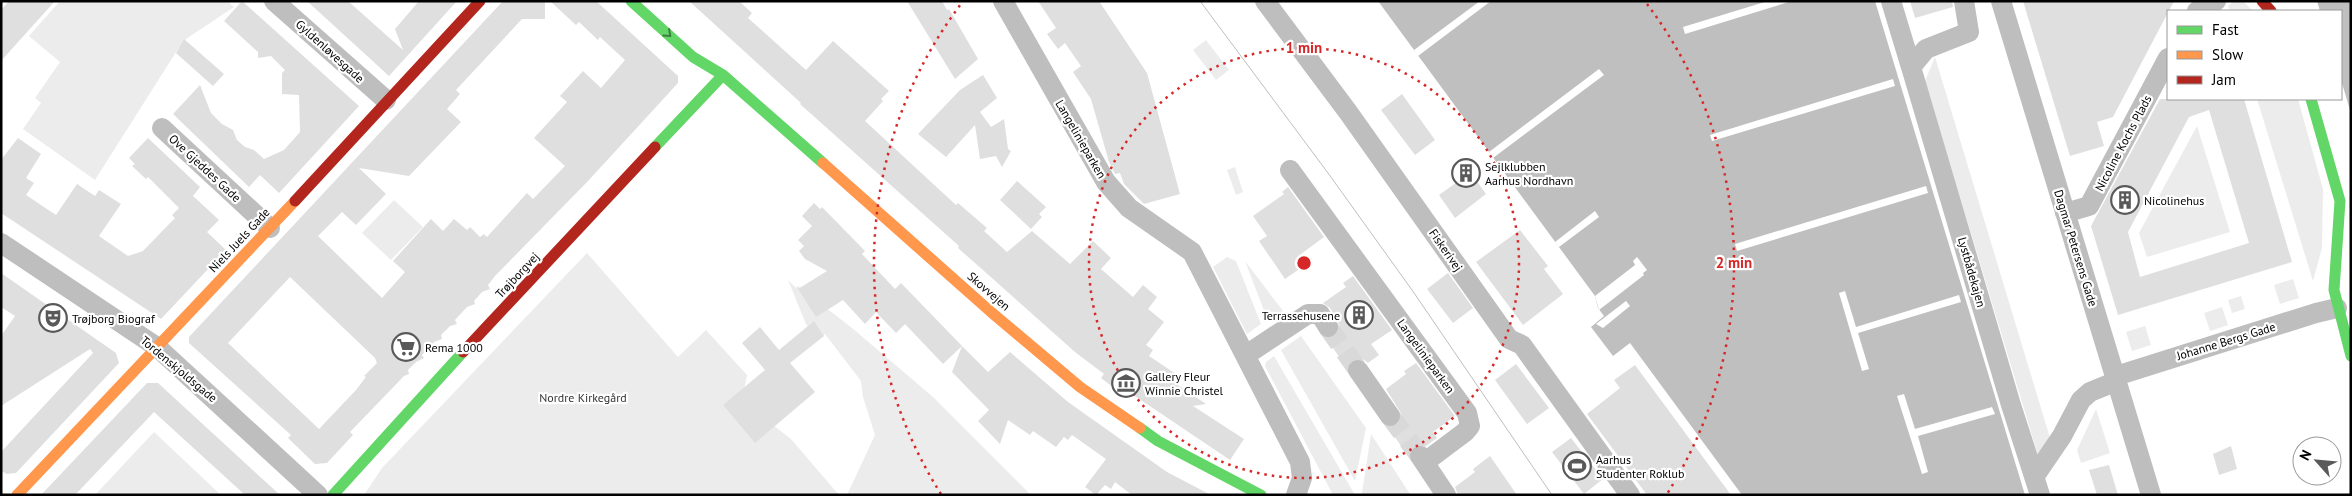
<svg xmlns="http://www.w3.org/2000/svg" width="2352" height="496" font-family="'PT Sans',sans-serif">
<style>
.green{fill:#ececec}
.water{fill:#bfbfbf}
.pier{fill:#fff}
.building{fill:#dfdfdf;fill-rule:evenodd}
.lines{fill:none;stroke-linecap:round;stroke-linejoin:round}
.street-tunnel{stroke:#d9d9d9;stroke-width:20;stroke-dasharray:20 10;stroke-linecap:butt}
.street{stroke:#bebebe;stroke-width:20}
.fast{stroke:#63d668;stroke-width:11}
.slow{stroke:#ff974d;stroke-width:11}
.jam{stroke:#b3261e;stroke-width:11}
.tram{stroke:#bebebe;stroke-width:1}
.oneway{stroke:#3b803e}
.ring{fill:none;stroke:#d62828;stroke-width:2.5;stroke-dasharray:2.5 5}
.labels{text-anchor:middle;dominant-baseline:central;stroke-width:4.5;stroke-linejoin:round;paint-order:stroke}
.street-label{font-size:12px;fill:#000;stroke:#fff}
.poi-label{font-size:12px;fill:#000;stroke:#fff;text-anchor:start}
.park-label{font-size:12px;fill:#333;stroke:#fff}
.centre{fill:#d62828;stroke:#fff;stroke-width:2.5}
.ring-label{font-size:15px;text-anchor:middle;font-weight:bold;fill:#d62828;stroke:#fff;stroke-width:4.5;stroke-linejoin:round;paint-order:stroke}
</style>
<rect width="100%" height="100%" fill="#fff"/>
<path class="green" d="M60,1H227L234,7L183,41L95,180L23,129L41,103L35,98L60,62L29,36Z
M2234,1H2243L2253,11H2230L2228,6Z
M1206,40L1229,70L1216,80L1193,50Z
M1935,57L2050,438L2038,455L1925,81Z
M2257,99H2298L2323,189L2322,248L2313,281Z
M2197,126L2230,232L2147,257L2139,233Z
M1235,167L1243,192L1236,195L1227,170Z
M394,200L423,227L391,260L362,233Z
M587,253L678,357L706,330L747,375L742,401L791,439L839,495H364L382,468Z
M1227,257L1236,261L1261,324L1247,334L1213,267Z
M1245,261L1283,311L1268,321Z
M2293,279L2299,298L2280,304L2274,285Z
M788,280L796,288L798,286L852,328L933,397L1031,495H847L875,435L863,397L861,381L825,334L818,338L806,324Z
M2241,296L2245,309L2232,313L2228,300Z
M2222,307L2228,325L2210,331L2204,313Z
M2145,326L2151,345L2132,351L2126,332Z
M1301,336L1366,428L1355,481L1281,350Z
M1274,356L1355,495H1333L1265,366L1266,362Z
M2096,409L2110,453L2081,463L2077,450Z
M154,432L221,495H95Z
M1371,434L1408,491L1411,495H1364L1362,493Z"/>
<path class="water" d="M1378,1H1881L2031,495H1742L1630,343L1613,356L1591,327L1604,316L1598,308L1595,296Z
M2317,1H2351V113L2341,80V11H2320Z"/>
<path class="pier" d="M1480,1H1491L1418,56L1414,50Z
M1768,1H1792L1685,34L1683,27Z
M1875,1H1881L2031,495H2025Z
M1599,69L1604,75L1493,158L1489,152Z
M1893,79L1895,86L1712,141L1710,135Z
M1926,186L1928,193L1737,251L1735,244Z
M1595,211L1599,217L1559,247L1555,242Z
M1637,257L1647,270L1643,273L1644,275L1599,310L1595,296L1635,265L1633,261Z
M1845,291L1856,327L1959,295L1961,302L1858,333L1869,369L1862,371L1839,293Z
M1626,301L1630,306L1603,328L1596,324Z
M1904,394L1915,429L1992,407L1995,414L1918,436L1928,472L1922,474L1897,396Z"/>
<path class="building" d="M9,1H55L1,61V10Z
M242,1L359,106L279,193L260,175L249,187L173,114L200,85L211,113L222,124L233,130L237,140L245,147L254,150L264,159L284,150L300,132L299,95L282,94V73L285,70L271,56L258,58V52L224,21Z
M307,1H348L403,50L395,29L419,1H457L389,76Z
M503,1H545V19H522L456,90L460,94L447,109L461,122L409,176L359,168L386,194L356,225L342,212L318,236L382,298L405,272L393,261L431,219L443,231L454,219L467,230L470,227L480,237L484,234L487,237L527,193L533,199L565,166L534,138L567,102L560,96L583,71L601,88L625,60L600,37L598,40L579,22L576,25L550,1H596L678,76V83L588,181L495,276L488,285L490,289L482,292L474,301L475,304L467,307L455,320L457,324L450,326L441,335L442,339L434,342L422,355L424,358L416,362L408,370L409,374L404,376L350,432L353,435L327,463L315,464L288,438L291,435L189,343V337ZM290,277L375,358L377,363L364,376L366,377L356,390L319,429L228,343Z
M689,1H739L752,13L748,18L806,70L833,41L889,91L881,99L883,101L865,121L956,205L958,203L987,228L984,231L1007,252L1032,231L1070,264L1093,241L1111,258L1101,269L1133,297L1143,285L1157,297L1148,309L1164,322L1146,345L1153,350L1149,356L1176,374L1172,381L1206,404L1193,406L1244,439L1230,460L1117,384L1114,388L1101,378L1104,374L1075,352L984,271L958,248L959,246L800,104L801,103Z
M907,1H942L947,10L949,9L978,59L955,79Z
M1038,1H1099L1147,73L1180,194L1144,204L1124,184L1120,173L1115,174L1109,162L1091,99L1073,72L1081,66L1065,43L1058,49L1047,34L1056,28Z
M1910,1H1952L1953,7L1915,18Z
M2023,1H2174L2113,117L2097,122L2104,146L2070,156Z
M184,39L224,74L213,86L176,53Z
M983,75L997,98L980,112L991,127L1004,119L1008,149L1011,151L1002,167L996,156L980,159L975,125L946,157L918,134L960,90Z
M1402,94L1435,140L1415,155L1381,110Z
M2160,99H2244L2292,262L2118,315L2091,226ZM2209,110L2249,243L2140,277L2128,232L2189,117Z
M18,138L41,154L26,178L34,183L26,195L56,215L77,184L95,196L99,190L121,204L99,236L128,256L143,251L175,218L172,215L179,208L148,177L146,179L132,166L135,164L129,158L148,138L200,187L193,196L219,220L207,232L226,250L161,319L1,213V160Z
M1466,159L1480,177L1476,180L1486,194L1455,218L1439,195L1460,180L1452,169Z
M1017,181L1046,207L1039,214L1042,217L1031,229L1000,200Z
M1288,187L1324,237L1301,254L1308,263L1285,279L1259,241L1267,236L1253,216L1284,194L1282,192Z
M814,203L820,209L822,207L865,251L862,254L895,289L901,283L962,346L943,364L905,324L896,333L876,312L865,324L843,300L816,317L798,289L827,271L805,259L799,251L804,246L798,240L812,226L802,216Z
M1520,230L1548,266L1544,269L1563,294L1523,325L1476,262Z
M1,273L116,353L119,363L16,473L7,474L1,471V452L93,353L90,349L1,406V336L15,316L1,307Z
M1448,273L1473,308L1453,323L1427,289Z
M1353,276L1392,330L1371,344L1379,355L1368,363L1363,359L1352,360L1347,368L1326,338L1335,337L1340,326L1330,308L1323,303L1346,287L1343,283Z
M814,321L824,336L790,363L815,392L755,443L723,405L765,370L742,343L760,327L779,350Z
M962,346L988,372L1010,352L1068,402L1167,472L1211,495H1132L1115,482L1111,489L1105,485L1096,495L1085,487L1106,459L1072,435L1068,440L1064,437L1056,447L1033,431L1030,435L1008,420L1000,444L978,421L989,410L952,372Z
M1416,363L1455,416L1433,432L1437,438L1426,446L1420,444L1414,446L1408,456L1388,427L1397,425L1402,415L1386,389L1406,374L1404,371Z
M1516,364L1549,408L1527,424L1495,380Z
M1635,365L1731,495H1647L1587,414L1620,388L1614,380Z
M147,383H158L280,495H245L154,412L75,495H41Z
M1571,438L1603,479L1584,494L1552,452Z
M2231,446L2237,469L2219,475L2213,454Z
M1490,456L1517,495H1458L1455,487L1475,472L1473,469Z
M2109,465L2118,495H2097L2089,470Z"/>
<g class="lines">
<path class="street-tunnel" d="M1328,327L1358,370
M1390,416L1420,456"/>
<path class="street" d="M274,1L386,100
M1003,1L1106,182L1129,208L1192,252L1300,462L1302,478L1296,495
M1265,1L1348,112L1509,339L1522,345L1630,495
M1891,1L1911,67
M1964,1L1969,32L1926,49L1911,67L2011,405L2040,495
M2001,1L2151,495
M2197,11L2216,1
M162,128L270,228
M1290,170L1467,413L1470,426L1465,432L1425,462
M2065,213L2089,206L2168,58
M1,243L157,347L318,495
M1246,355L1308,314H1320L1328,327
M1358,370L1390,416
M2116,376L2316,313L2337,308
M1420,456L1446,495
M2034,477L2062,436L2081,400L2090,392L2117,381"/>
<path class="fast" d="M631,1L693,57L723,75L823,163
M2311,99L2340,201L2334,290L2351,356
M655,147L723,75
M1140,428L1158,441L1261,495
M333,495L463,352"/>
<path class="slow" d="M823,163L991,312L1080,387L1140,428
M17,495L295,201"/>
<path class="jam" d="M2262,1L2271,11
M295,201L480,1
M463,352L655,147"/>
<path class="tram" d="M1200,1L1328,173L1412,290L1552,495"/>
</g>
<defs><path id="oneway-chevron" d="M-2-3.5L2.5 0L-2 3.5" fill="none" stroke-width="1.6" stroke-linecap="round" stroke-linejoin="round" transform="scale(1.25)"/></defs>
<use class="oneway" href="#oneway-chevron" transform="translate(668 34) rotate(42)"/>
<g class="ring">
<circle cx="1304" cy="263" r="215"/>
<path d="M941 494A430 430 0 0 1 961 4M1647 4A430 430 0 0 1 1667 494"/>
</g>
<defs>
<symbol id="building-ring" viewBox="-11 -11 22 22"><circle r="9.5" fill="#fff" stroke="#595959" stroke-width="1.5"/><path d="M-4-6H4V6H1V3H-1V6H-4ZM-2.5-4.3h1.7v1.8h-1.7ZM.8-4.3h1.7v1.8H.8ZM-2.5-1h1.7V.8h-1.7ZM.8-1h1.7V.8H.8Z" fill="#595959"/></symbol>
<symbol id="theatre-ring" viewBox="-11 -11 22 22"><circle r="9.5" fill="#fff" stroke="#595959" stroke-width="1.5"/><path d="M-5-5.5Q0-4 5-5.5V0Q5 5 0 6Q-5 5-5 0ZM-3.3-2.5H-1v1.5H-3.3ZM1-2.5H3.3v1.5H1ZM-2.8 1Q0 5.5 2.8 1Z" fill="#595959"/></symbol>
<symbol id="supermarket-ring" viewBox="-11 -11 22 22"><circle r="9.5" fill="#fff" stroke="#595959" stroke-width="1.5"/><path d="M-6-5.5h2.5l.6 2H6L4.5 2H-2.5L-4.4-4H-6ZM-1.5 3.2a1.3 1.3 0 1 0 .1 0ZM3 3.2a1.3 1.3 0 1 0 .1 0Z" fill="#595959"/></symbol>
<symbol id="museum-ring" viewBox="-11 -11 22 22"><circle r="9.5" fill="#fff" stroke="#595959" stroke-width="1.5"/><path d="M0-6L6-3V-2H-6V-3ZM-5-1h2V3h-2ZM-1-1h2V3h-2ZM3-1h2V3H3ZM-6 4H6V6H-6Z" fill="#595959"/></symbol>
<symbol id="stadium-ring" viewBox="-11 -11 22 22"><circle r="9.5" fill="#fff" stroke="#595959" stroke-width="1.5"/><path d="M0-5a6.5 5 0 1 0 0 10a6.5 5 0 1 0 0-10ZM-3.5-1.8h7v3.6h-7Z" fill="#595959"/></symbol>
</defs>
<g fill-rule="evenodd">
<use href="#building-ring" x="1450" y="157" width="32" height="32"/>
<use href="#building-ring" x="2109" y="184" width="32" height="32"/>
<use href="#building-ring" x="1343" y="299" width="32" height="32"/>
<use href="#theatre-ring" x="37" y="302" width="32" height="32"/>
<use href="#supermarket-ring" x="390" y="331" width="32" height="32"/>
<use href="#museum-ring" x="1110" y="367" width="32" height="32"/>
<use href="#stadium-ring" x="1561" y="450" width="32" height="32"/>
</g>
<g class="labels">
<g class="street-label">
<text transform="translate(330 51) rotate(42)">Gyldenløvesgade</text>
<text transform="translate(1081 139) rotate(60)">Langelinieparken</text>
<text transform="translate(2123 143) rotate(-62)">Nicoline Kochs Plads</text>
<text transform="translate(205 168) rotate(43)">Ove Gjeddes Gade</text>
<text transform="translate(239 240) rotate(-47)">Niels Juels Gade</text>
<text transform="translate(2076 248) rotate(73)">Dagmar Petersens Gade</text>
<text transform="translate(1446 250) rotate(55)">Fiskerivej</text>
<text transform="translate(1972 272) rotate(74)">Lystbådekajen</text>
<text transform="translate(517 275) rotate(-47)">Trøjborgvej</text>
<text transform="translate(989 291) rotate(41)">Skovvejen</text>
<text transform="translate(2226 341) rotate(-17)">Johanne Bergs Gade</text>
<text transform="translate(1426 356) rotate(54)">Langelinieparken</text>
<text transform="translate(179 369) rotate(40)">Tordenskjoldsgade</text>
</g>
<g class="poi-label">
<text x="1485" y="166">Sejlklubben<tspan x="1485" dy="14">Aarhus Nordhavn</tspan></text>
<text x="2144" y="200">Nicolinehus</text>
<text x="1340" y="315" text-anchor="end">Terrassehusene</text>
<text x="72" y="318">Trøjborg Biograf</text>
<text x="425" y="347">Rema 1000</text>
<text x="1145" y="376">Gallery Fleur<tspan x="1145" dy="14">Winnie Christel</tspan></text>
<text x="1596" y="459">Aarhus<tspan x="1596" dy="14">Studenter Roklub</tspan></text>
</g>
<g class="park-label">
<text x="583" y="397">Nordre Kirkegård</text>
</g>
</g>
<circle cx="1304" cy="263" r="8" class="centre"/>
<g class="ring-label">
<text x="1304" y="53">1 min</text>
<text x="1734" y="268">2 min</text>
</g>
<rect width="2352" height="496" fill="none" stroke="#000000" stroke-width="5"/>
<rect x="2167" y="10" width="175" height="90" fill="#ffffff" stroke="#999999"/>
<rect x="2177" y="26" width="25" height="8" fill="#63d668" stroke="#999999"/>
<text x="2212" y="35" font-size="15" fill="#000000">Fast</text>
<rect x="2177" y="51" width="25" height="8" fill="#ff974d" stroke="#999999"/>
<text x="2212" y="60" font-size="15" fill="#000000">Slow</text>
<rect x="2177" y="76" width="25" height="8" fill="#b3261e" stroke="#999999"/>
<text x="2212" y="85" font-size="15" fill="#000000">Jam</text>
<g transform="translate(2317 461) rotate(297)"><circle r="24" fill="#ffffff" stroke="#999999"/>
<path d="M0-4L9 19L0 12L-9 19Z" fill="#595959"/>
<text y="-8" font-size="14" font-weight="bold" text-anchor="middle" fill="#000000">N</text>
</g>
</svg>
